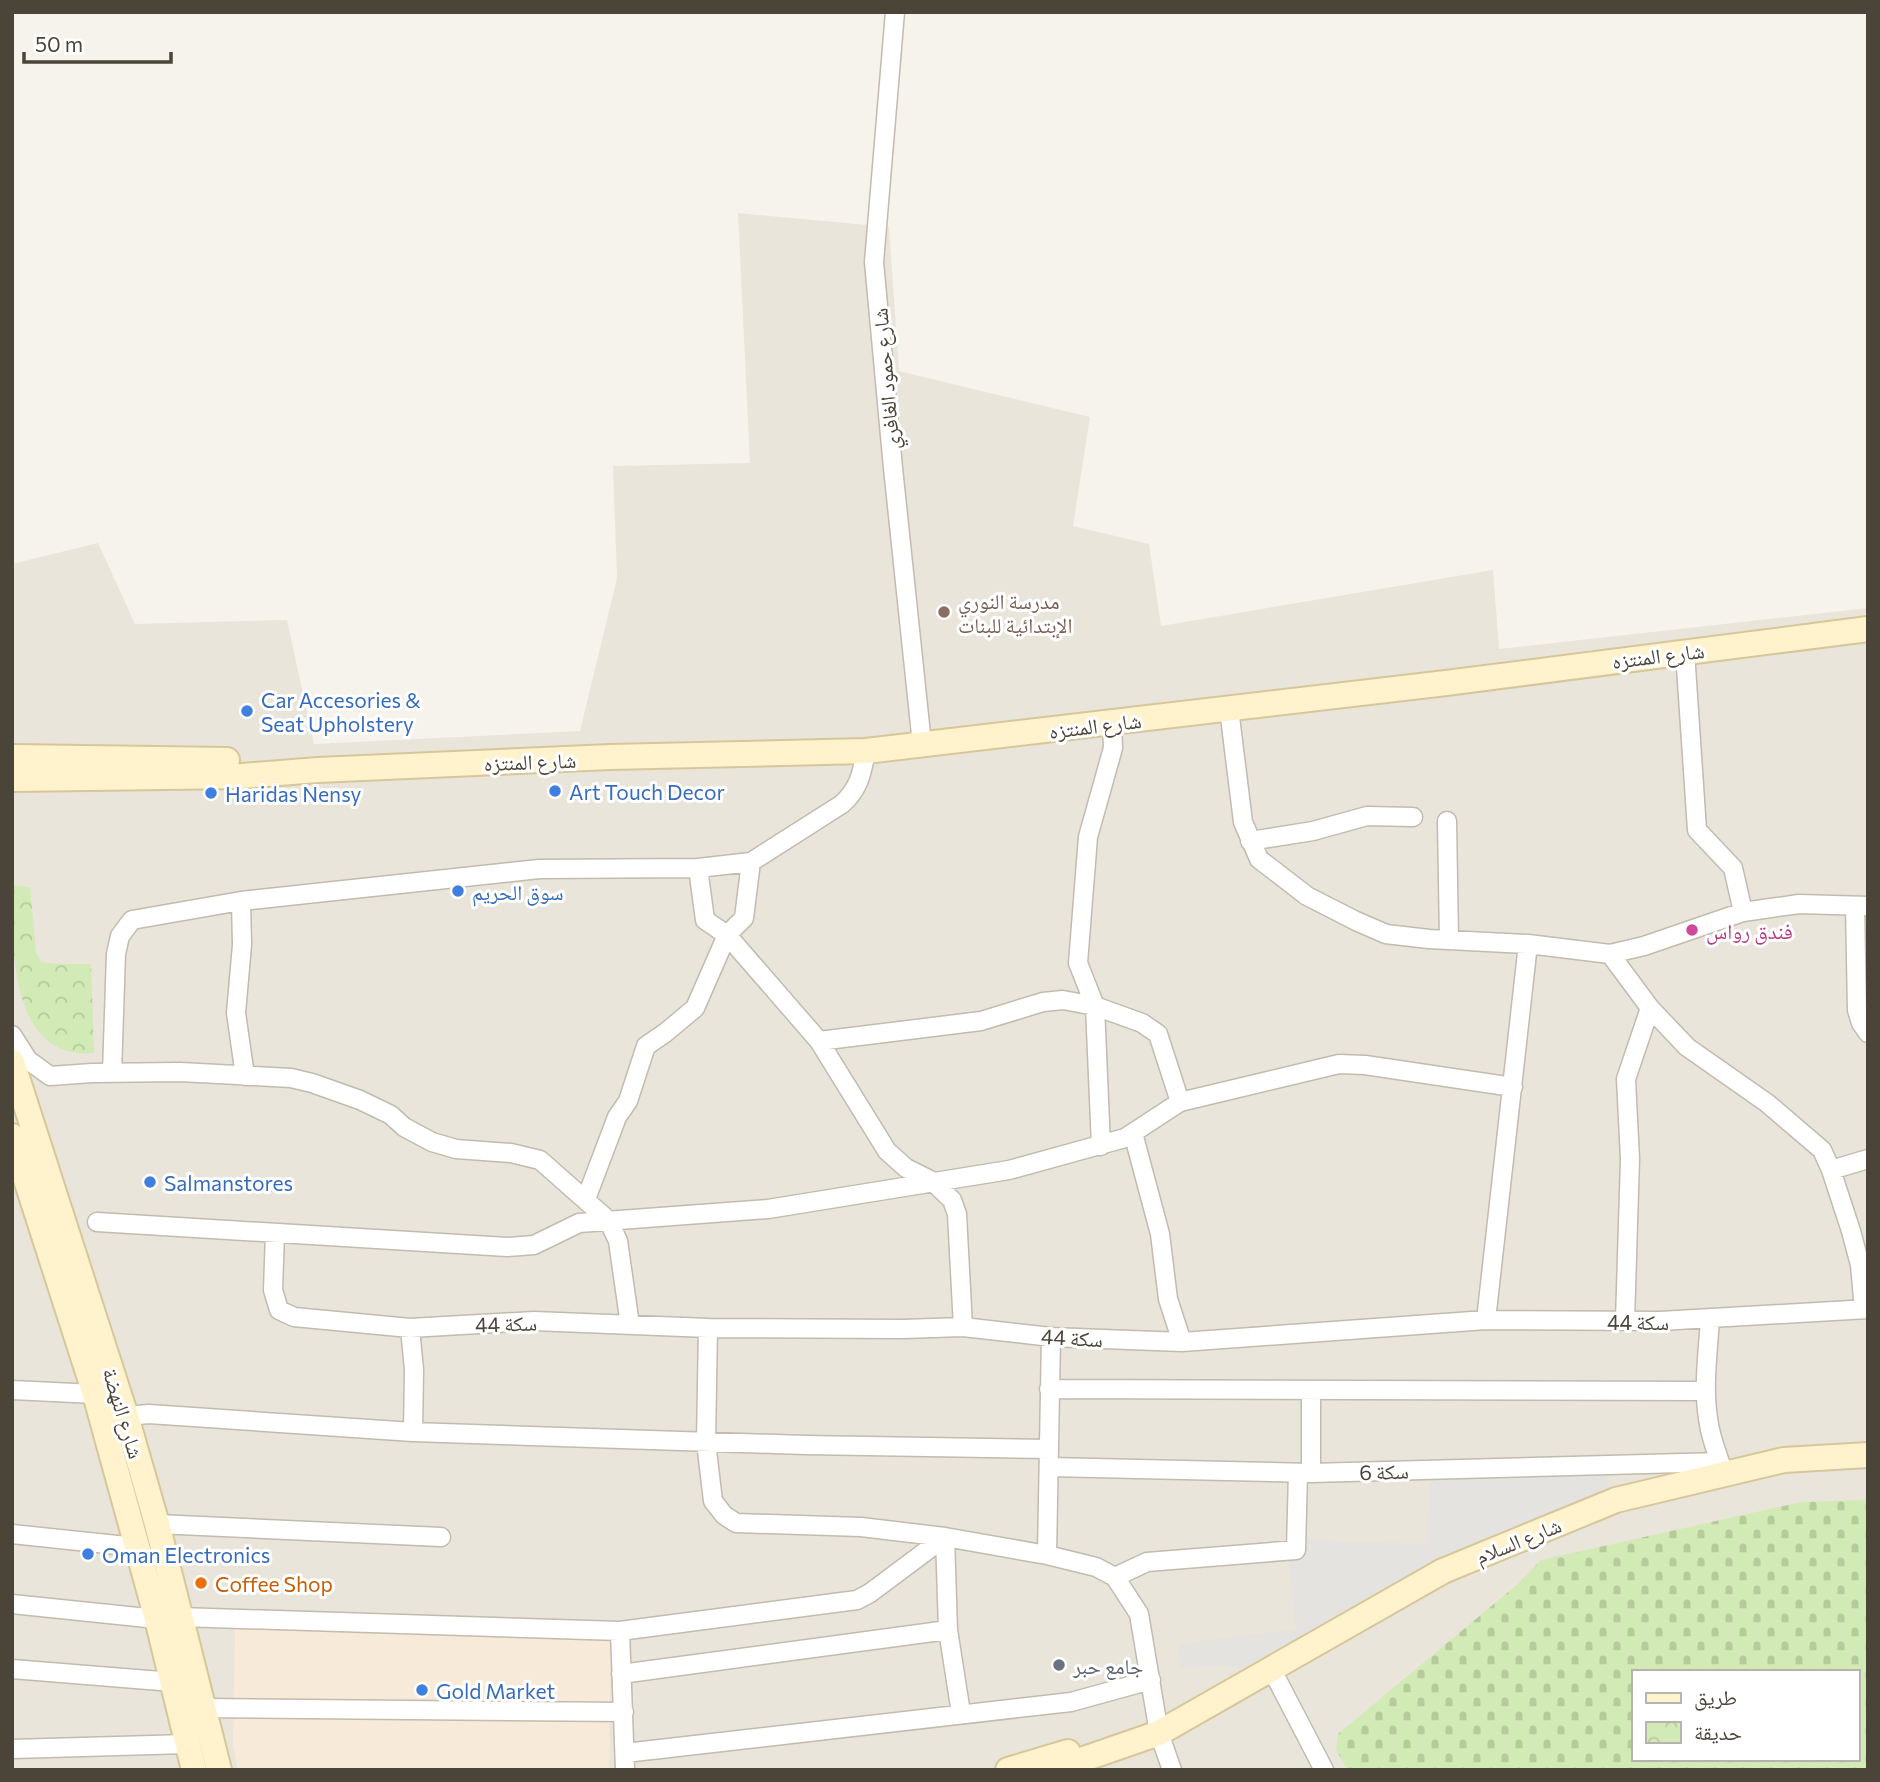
<svg xmlns="http://www.w3.org/2000/svg" width="1880" height="1782" font-family="Commissioner,'Noto Naskh Arabic',sans-serif">
<style>
.residential{fill:#eae5da;fill-rule:evenodd}
.commercial{fill:#f7ead8}
.cemetery{fill:url(#cemetery-stones);fill-rule:evenodd}
.park{fill:url(#park-crowns)}
.parking{fill:#e5e3e0}
.lines{fill:none;stroke-linecap:round;stroke-linejoin:round}
.street-casing{stroke:#c2bbae;stroke-width:21}
.secondary-casing{stroke:#d6c79b;stroke-width:28}
.street{stroke:#fff;stroke-width:18}
.secondary{stroke:#fff3cd;stroke-width:24}
.education-dot{fill:#8d6e63;stroke:#fff;stroke-width:2.5}
.shop-dot{fill:#3f7fe0;stroke:#fff;stroke-width:2.5}
.hotel-dot{fill:#d1479c;stroke:#fff;stroke-width:2.5}
.food-dot{fill:#e8710a;stroke:#fff;stroke-width:2.5}
.worship-dot{fill:#6b7280;stroke:#fff;stroke-width:2.5}
.labels{text-anchor:middle;dominant-baseline:central;stroke-width:6;stroke-linejoin:round;paint-order:stroke}
.street-label{font-size:21px;fill:#4b4439;stroke:#fff}
.education-label{font-size:21px;fill:#785e54;stroke:#fff;text-anchor:start}
.shop-label{font-size:21px;fill:#366cbe;stroke:#fff;text-anchor:start}
.hotel-label{font-size:21px;fill:#b23c85;stroke:#fff;text-anchor:start}
.food-label{font-size:21px;fill:#c56008;stroke:#fff;text-anchor:start}
.worship-label{font-size:21px;fill:#5b616d;stroke:#fff;text-anchor:start}
</style>
<defs>
<pattern id="cemetery-stones" width="16" height="16" patternUnits="userSpaceOnUse" patternTransform="scale(1.75)"><rect width="16" height="16" fill="#d2eab5"/><path d="M2 7V4a2 2 0 0 1 4 0v3zM10 15v-3a2 2 0 0 1 4 0v3z" fill="#b6ca9c"/></pattern>
<pattern id="park-crowns" width="20" height="18" patternUnits="userSpaceOnUse" patternTransform="scale(1.75)"><rect width="20" height="18" fill="#d2eab5"/><path d="M2 6a3 3 0 1 1 6 0M12 15a3 3 0 1 1 6 0" fill="none" stroke="#b6ca9c"/></pattern>
</defs>
<rect width="100%" height="100%" fill="#f6f3ec"/>
<path class="residential" d="M738,213L889,227L899,371L1090,417L1073,526L1149,544L1161,626L1493,570L1499,649L1868,608V1770H12V564L98,543L135,624L287,620L314,744L580,731L617,578L613,466L750,463ZM1633,1672H1857V1759H1633Z"/>
<path class="commercial" d="M235,1627L611,1635L609,1770H238L233,1746Z"/>
<path class="cemetery" d="M1868,1500V1770H1348L1336,1750L1338,1734L1519,1583L1541,1560L1801,1502ZM1633,1672H1857V1759H1633Z"/>
<path class="park" d="M12,885L30,887L36,952L41,962L56,964H91L94,1053C8,1061 12,942 12,885Z"/>
<path class="parking" d="M1609,1470L1608,1492L1472,1546L1258,1666L1181,1667L1178,1644L1296,1629L1289,1559L1299,1540L1428,1544L1430,1476Z"/>
<g class="lines">
<defs>
<path id="street" d="M895,12L874,262L893,468L922,744
M1685,652L1697,830L1733,868L1743,912
M1229,709L1243,822L1259,859L1307,896L1356,921L1386,934L1429,939L1528,944L1610,954L1644,946L1743,912L1799,904L1868,906
M1447,821L1449,940
M1250,841L1313,831L1367,816L1413,817
M698,868L705,920L727,935L819,1041L887,1151L906,1168L932,1181L952,1200L957,1214L963,1327
M241,901L242,945L236,1013L245,1076
M1855,906L1857,1010L1861,1023L1868,1033
M1610,954L1650,1008L1687,1047L1767,1103L1822,1150L1831,1170L1851,1231L1860,1265L1864,1309
M12,1035L28,1060L50,1076L92,1073L180,1072L291,1078L312,1083L360,1100L391,1115L404,1127L432,1142L456,1149L511,1153L540,1160L608,1220L618,1241L630,1325
M819,1041L981,1021L1043,1002L1063,1000L1095,1006L1142,1023L1158,1034L1180,1102
M112,1073L116,954L120,936L132,920L241,901L539,869L698,868L751,862L842,804C859,789 862,773 866,751
M1133,1133L1160,1234L1168,1299L1182,1342
M1101,1146L1095,1006L1078,963L1088,837L1113,748L1112,724
M1831,1170L1868,1159
M586,1199L617,1117L628,1101L646,1046L665,1033L695,1008L727,935L744,918L751,862
M97,1222L507,1247L534,1245L579,1223L768,1209L1009,1170L1125,1138L1180,1102L1339,1064L1365,1065L1513,1087
M275,1233L273,1290L279,1310L294,1317L410,1328L534,1321L708,1328L903,1329L963,1327L1051,1337L1182,1342L1486,1320L1660,1321L1868,1309
M1710,1319C1708,1352 1703,1386 1708,1418C1710,1437 1717,1453 1723,1471
M1486,1320L1528,944
M1625,1321L1630,1159L1626,1079L1650,1008
M410,1328L414,1370L413,1432
M708,1328L706,1442L713,1501L724,1515L736,1523L861,1527L945,1537L1047,1555L1096,1567L1115,1577L1147,1562L1296,1550L1298,1473
M1049,1389L1706,1391
M12,1390L95,1394
M126,1416L149,1414L413,1432L805,1445L1049,1449
M1049,1467L1311,1473L1720,1462
M1311,1473V1390
M157,1524L441,1537
M12,1534L136,1547
M945,1537L948,1630L961,1713
M1047,1555L1051,1337
M1115,1577L1139,1614L1159,1733L1172,1770
M12,1604L157,1619
M180,1617L620,1631L857,1600L870,1593L945,1537
M620,1631L625,1770
M1271,1668L1324,1770
M12,1669L173,1682
M621,1674L948,1630
M201,1708L624,1712
M12,1749L187,1744
M625,1753L1071,1702L1151,1680"/>
<path id="secondary" d="M12,757L227,760
M12,779L242,776L318,770L610,757L866,751L1446,683L1868,629
M12,1062L126,1416L157,1524L219,1770
M12,1136L95,1394L157,1619L194,1770
M1008,1770L1068,1752
M1052,1770L1159,1733L1443,1571L1616,1500L1784,1460L1868,1455"/>
</defs>
<use href="#street" class="street-casing"/>
<use href="#secondary" class="secondary-casing"/>
<use href="#street" class="street"/>
<use href="#secondary" class="secondary"/>
</g>
<circle class="education-dot" cx="944" cy="612" r="7"/>
<g class="shop-dot">
<circle cx="247" cy="711" r="7"/>
<circle cx="555" cy="791" r="7"/>
<circle cx="211" cy="793" r="7"/>
<circle cx="458" cy="891" r="7"/>
<circle cx="150" cy="1182" r="7"/>
<circle cx="88" cy="1554" r="7"/>
<circle cx="422" cy="1690" r="7"/>
</g>
<circle class="hotel-dot" cx="1692" cy="930" r="7"/>
<circle class="food-dot" cx="201" cy="1583" r="7"/>
<circle class="worship-dot" cx="1059" cy="1665" r="7"/>
<g class="labels">
<g class="street-label">
<text transform="translate(885 379) rotate(-95)">شارع حمود الغافري</text>
<text transform="translate(1658 655) rotate(-7)">شارع المنتزه</text>
<text transform="translate(1095 725) rotate(-7)">شارع المنتزه</text>
<text transform="translate(530 761) rotate(-2)">شارع المنتزه</text>
<text x="1638" y="1321">سكة 44</text>
<text transform="translate(506 1323) rotate(-2)">سكة 44</text>
<text transform="translate(1072 1337) rotate(3)">سكة 44</text>
<text transform="translate(124 1413) rotate(73)">شارع النهضة</text>
<text transform="translate(1384 1471) rotate(-2)">سكة 6</text>
<text transform="translate(1518 1540) rotate(-22)">شارع السلام</text>
</g>
<g class="education-label">
<text x="958" y="600">مدرسة النوري<tspan x="958" dy="24">الإبتدائية للبنات</tspan></text>
</g>
<g class="shop-label">
<text x="261" y="699">Car Accesories &amp;<tspan x="261" dy="24">Seat Upholstery</tspan></text>
<text x="569" y="791">Art Touch Decor</text>
<text x="225" y="793">Haridas Nensy</text>
<text x="472" y="891">سوق الحريم</text>
<text x="164" y="1182">Salmanstores</text>
<text x="102" y="1554">Oman Electronics</text>
<text x="436" y="1690">Gold Market</text>
</g>
<g class="hotel-label">
<text x="1706" y="930">فندق رواس</text>
</g>
<g class="food-label">
<text x="215" y="1583">Coffee Shop</text>
</g>
<g class="worship-label">
<text x="1073" y="1665">جامع حبر</text>
</g>
</g>
<rect width="1880" height="1782" fill="none" stroke="#4b4439" stroke-width="28"/>
<rect x="1632" y="1670" width="228" height="91" fill="#ffffff" stroke="#b7b4b0" stroke-width="2"/>
<rect x="1646" y="1693" width="35" height="10" fill="#fff3cd" stroke="#b7b4b0" stroke-width="2"/>
<text x="1694" y="1705" font-size="21" fill="#4b4439">طريق</text>
<rect x="1646" y="1722" width="35" height="21" fill="url(#park-crowns)" stroke="#b7b4b0" stroke-width="2"/>
<text x="1694" y="1740" font-size="21" fill="#4b4439">حديقة</text>
<path d="M24 52v10h147v-10" fill="none" stroke="#4b4439" stroke-width="3.5"/>
<text x="35" y="52" font-size="21" fill="#4b4439" stroke="#ffffff" stroke-width="5" paint-order="stroke">50 m</text>
</svg>
